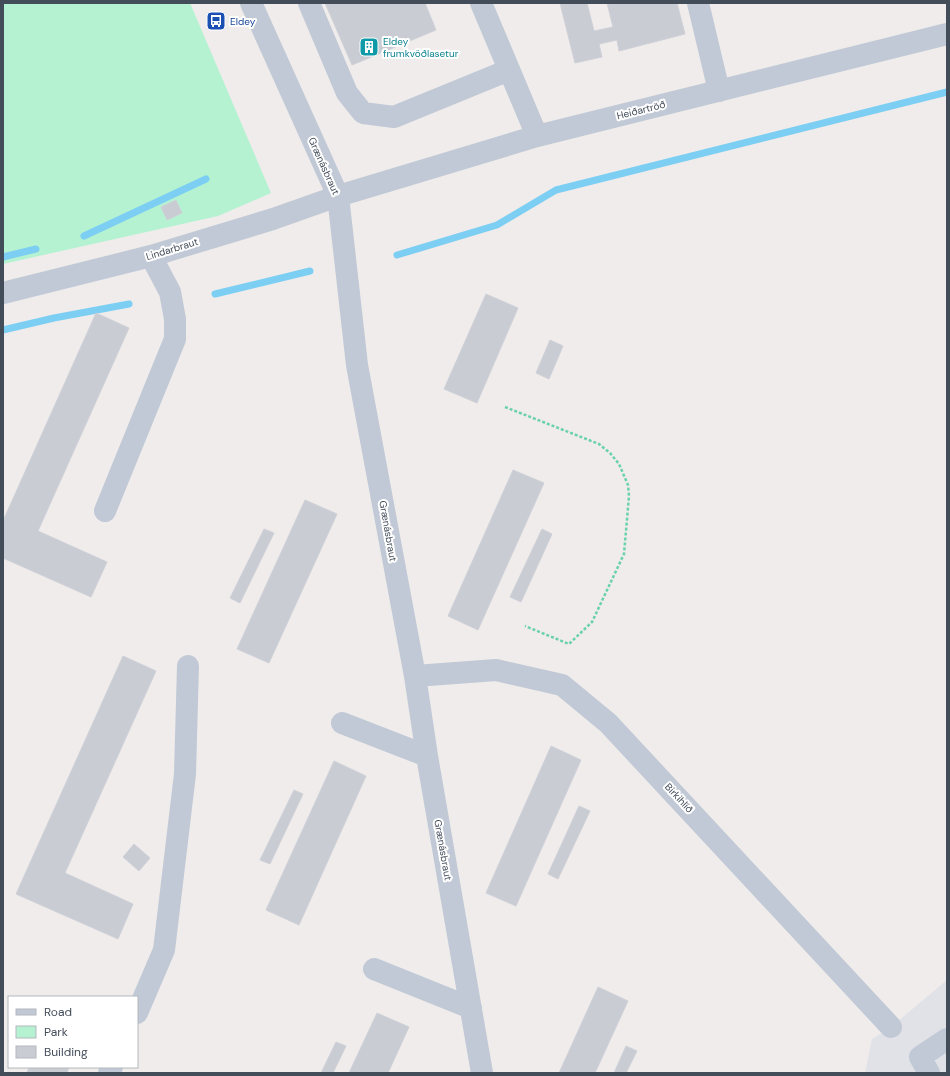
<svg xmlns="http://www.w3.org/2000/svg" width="950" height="1076" font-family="'DM Sans',sans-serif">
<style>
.airport{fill:#e0e2e7}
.green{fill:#b4f2d2}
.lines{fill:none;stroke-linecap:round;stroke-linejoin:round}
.stream{stroke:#7dcef3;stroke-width:7}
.building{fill:#caccd4;stroke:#cfd1d8}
.path{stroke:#6ad2aa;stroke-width:2.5;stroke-dasharray:3 2;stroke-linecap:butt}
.minor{stroke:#c0c9d5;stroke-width:22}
.labels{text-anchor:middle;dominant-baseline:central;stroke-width:4;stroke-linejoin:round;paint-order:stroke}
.transit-label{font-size:10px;fill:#164399;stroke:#fff;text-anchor:start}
.culture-label{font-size:10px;fill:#0d838f;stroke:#fff;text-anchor:start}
.street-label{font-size:10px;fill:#434d5a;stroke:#fff}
</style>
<rect width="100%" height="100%" fill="#efeceb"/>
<path class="airport" d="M947,980V1073H865L872,1039L891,1027Z"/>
<path class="green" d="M3,3H190L271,193L218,216L3,264Z"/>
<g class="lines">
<path class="stream" d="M84,236L206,179
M397,255L497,225L556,190L947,92
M3,257L36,249
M215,294L310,271
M3,330L54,318L129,304"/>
</g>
<path class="building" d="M325,3H425L436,30L352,65Z
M560,3H587L594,31L613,27L607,3H677L685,34L619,51L617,40L599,44L602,57L575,63Z
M176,200L182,213L167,220L161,207Z
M486,294L518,308L477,403L444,389Z
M96,313L129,328L38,531L107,562L91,597L3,558V521Z
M550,340L563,346L549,379L536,373Z
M513,470L544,483L478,630L448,616Z
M305,500L337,514L269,663L237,649Z
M264,529L274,533L240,603L230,598Z
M542,529L552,534L521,602L510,597Z
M123,656L156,671L65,873L133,904L118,939L16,894Z
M551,746L581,760L516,906L486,893Z
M334,761L366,776L299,925L266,910Z
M294,790L303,794L270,864L260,860Z
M579,806L590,811L558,879L548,874Z
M134,844L150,858L139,871L123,857Z
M598,987L628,1001L595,1073H559Z
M377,1013L409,1027L388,1073H349Z
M336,1042L346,1046L333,1073H321Z
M626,1046L637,1051L626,1073H614Z
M29,1067H69L67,1073H27Z"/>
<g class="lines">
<path class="path" d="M505,407L599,444L610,453L619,464L628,485L629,496L624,554L592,622L569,644L525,626"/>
<path class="minor" d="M251,3L338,196L357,365L415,676L427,756L482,1073
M309,3L347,93L363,113L394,117L509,70
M481,3L537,136
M698,3L719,91
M3,293L151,256L273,219L338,196L537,136L947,34
M105,511L175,339V319L170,292L151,256
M415,676L496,670L562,685L608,723L891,1027
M342,723L427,756
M374,969L471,1008
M137,1013L164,950L185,774L188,666
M109,1073L112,1067
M929,1073L920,1057L947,1039"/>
</g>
<defs>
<symbol id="bus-square" viewBox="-11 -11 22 22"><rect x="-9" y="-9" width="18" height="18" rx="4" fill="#1a4fb4" stroke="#fff"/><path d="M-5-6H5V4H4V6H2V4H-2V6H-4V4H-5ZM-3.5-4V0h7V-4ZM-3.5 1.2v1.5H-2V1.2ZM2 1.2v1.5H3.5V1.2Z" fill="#fff"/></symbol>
<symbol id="building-square" viewBox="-11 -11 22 22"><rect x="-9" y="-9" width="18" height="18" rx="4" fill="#0f9aa8" stroke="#fff"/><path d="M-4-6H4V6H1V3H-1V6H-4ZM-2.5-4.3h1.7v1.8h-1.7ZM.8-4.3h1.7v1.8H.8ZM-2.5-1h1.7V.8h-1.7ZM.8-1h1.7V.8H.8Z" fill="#fff"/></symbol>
</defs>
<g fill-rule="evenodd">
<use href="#bus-square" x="205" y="10" width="22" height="22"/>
<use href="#building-square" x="358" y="36" width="22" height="22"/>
</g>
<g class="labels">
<g class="transit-label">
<text x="230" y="21">Eldey</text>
</g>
<g class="culture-label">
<text x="383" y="41">Eldey<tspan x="383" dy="12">frumkvöðlasetur</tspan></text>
</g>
<g class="street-label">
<text transform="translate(641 110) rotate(-14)">Heiðartröð</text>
<text transform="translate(324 166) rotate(66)">Grænásbraut</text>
<text transform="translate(172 249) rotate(-17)">Lindarbraut</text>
<text transform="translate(388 531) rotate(80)">Grænásbraut</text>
<text transform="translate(679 798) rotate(47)">Birkihlíð</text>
<text transform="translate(443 850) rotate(80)">Grænásbraut</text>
</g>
</g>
<rect width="950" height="1076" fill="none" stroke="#434d5a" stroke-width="8"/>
<rect x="8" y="996" width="130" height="72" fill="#ffffff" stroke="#b4b8bd"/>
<rect x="16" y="1009" width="20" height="6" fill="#c0c9d5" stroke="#b4b8bd"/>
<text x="44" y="1016" font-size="12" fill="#434d5a">Road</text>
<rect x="16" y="1026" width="20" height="12" fill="#b4f2d2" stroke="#b4b8bd"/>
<text x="44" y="1036" font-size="12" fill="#434d5a">Park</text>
<rect x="16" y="1046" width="20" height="12" fill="#caccd4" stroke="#b4b8bd"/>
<text x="44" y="1056" font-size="12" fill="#434d5a">Building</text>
</svg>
